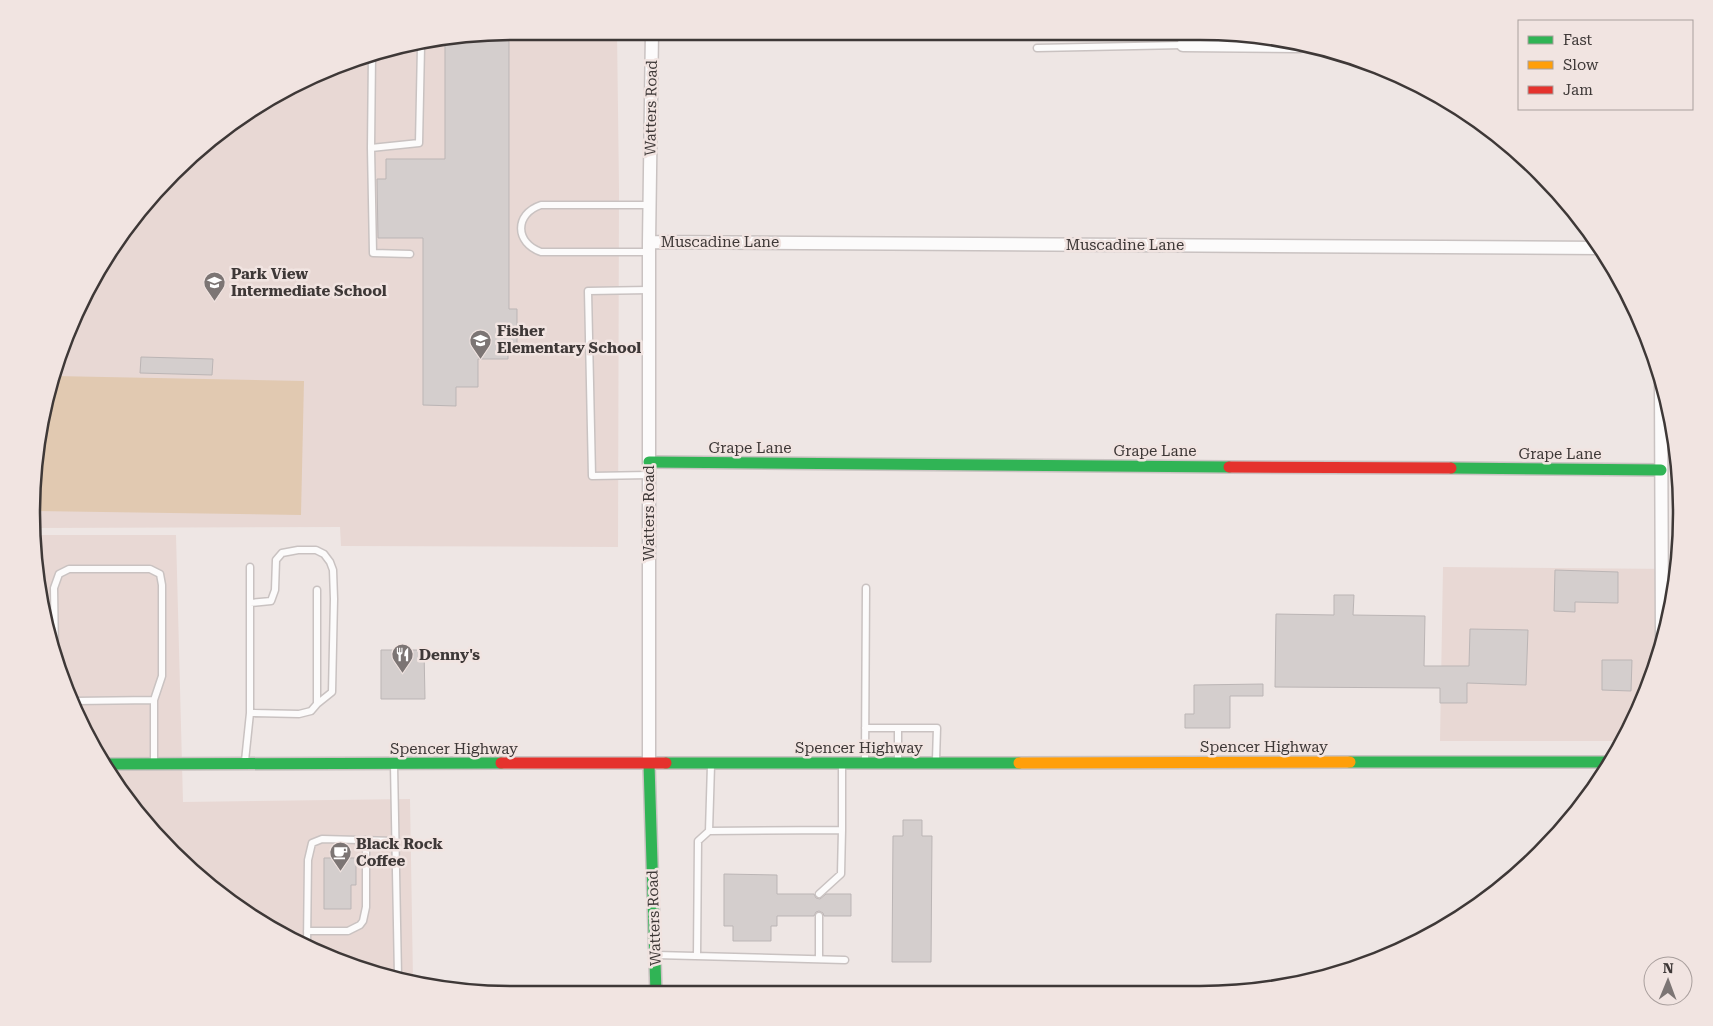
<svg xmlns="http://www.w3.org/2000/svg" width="1713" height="1026" font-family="'Roboto Serif',serif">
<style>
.built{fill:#e8d8d4}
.green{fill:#e1c9b1}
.building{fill:#d4cecd;stroke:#bbb5b5}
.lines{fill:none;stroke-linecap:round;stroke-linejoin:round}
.lane-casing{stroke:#c9c2c1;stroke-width:9}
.street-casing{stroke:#c9c2c1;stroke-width:15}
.fast-casing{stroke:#c9c2c1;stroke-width:14}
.slow-casing{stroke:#c9c2c1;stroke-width:14}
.jam-casing{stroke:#c9c2c1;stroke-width:14}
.lane{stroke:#fcfbfb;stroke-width:6}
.street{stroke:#fcfbfb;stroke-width:12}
.fast{stroke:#30b455;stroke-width:11}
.slow{stroke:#ff9f0a;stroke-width:11}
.jam{stroke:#e5322d;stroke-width:11}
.labels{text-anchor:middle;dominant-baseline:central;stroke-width:5;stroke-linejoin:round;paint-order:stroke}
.street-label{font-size:15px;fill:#3e3837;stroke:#f1e4e1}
.poi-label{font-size:15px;font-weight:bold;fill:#3e3837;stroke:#f1e4e1;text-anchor:start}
.rim{fill:none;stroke:#3e3837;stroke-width:2.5}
</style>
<rect width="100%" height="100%" fill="#eee6e4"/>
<path class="built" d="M513,31H617L619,190L618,547L341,546L340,527L34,528L31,513L57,358L113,245L220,131L358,57Z
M35,535H176L183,802L410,799L413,980L358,969L245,913L131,806L57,668Z
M1443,567L1676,569L1672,607L1645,698L1622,741H1440Z"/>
<path class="green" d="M54,376L304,381L301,515L35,511V488Z"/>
<path class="building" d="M479,37H509V309H517V352H508V359H478V387H456V406L423,405V238H378L377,179H386V159H445V42Z
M141,357L213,359L212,375L140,373Z
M1555,570L1618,572V603L1575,602V612L1554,611Z
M1334,595H1354L1353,615L1425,616L1424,666H1469L1470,629L1528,630L1526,685L1467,683V703H1440V688L1275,687L1276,614L1334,615Z
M381,650H424L425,699H381Z
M1602,660H1632L1631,691L1602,690Z
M1263,684V696H1230V728H1185V714H1194V685Z
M903,820H922V836H932L931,962H892L893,836H903Z
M324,858H356V885H351V909H324Z
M724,874L777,875V894H814L816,898L820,899L826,894H851V916H824L823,913L819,911L816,912L814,916H777V926H771V941H733V926H724Z"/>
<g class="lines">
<defs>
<path id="lane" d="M1037,48L1183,45
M372,54L371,148L373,253L410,254
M371,148L419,143L421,46
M649,252H541C515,243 514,214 541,205H650
M649,290L588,291L592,476L649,475
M250,603L271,601L275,590L276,560L282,553L298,550H316L324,554L330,562L333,570L334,599L332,692L317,704
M55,655L54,588L59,574L69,569H150L160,574L162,585V676L154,700V761
M75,701L154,700
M250,713L299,714L311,711L317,704V590
M865,728H937L936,760
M865,760L866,588
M245,761L250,713V567
M898,761V728
M394,765L398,977
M709,831L842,830V766
M819,894L841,874L842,830
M307,931H348L360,925L363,921L366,907V840
M307,944L308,860L312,843L322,839L395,841
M656,955L845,960
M697,956L698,841L709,831L711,765
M819,959V916"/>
<path id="street" d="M1183,45L1300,46
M649,242L1602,248
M1661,383L1662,642
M649,764V242L652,31"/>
<path id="fast" d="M649,462L1229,467
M1451,468L1661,470
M1350,762H1610
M666,763H1019
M108,764L501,763
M649,764L656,994"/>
<path id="slow" d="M1019,763L1350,762"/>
<path id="jam" d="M1229,467L1451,468
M501,763H666"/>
</defs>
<use href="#lane" class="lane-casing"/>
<use href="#street" class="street-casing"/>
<use href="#fast" class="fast-casing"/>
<use href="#slow" class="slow-casing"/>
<use href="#jam" class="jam-casing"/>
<use href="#lane" class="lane"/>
<use href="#street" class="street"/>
<use href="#fast" class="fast"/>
<use href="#slow" class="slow"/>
<use href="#jam" class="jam"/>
</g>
<defs>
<symbol id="school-pin" viewBox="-11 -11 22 30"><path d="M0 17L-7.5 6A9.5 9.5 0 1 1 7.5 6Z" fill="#7c7574" stroke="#f1e4e1"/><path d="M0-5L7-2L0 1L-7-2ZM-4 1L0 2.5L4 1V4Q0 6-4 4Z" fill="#fff"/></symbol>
<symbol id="restaurant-pin" viewBox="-11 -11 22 30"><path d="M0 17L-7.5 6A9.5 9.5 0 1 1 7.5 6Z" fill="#7c7574" stroke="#f1e4e1"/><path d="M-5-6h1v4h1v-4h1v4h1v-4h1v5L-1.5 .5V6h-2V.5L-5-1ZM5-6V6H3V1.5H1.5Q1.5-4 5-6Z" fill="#fff"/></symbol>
<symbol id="cafe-pin" viewBox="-11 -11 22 30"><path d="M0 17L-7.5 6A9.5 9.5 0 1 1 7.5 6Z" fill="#7c7574" stroke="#f1e4e1"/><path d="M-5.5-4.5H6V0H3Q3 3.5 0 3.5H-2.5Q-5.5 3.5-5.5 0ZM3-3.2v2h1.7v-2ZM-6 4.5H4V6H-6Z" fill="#fff"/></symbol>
</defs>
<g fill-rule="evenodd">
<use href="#school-pin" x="202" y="270" width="25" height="34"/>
<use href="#school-pin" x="468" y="328" width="25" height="34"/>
<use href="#restaurant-pin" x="390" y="642" width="25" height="34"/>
<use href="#cafe-pin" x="328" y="840" width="25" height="34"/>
</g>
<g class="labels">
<g class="street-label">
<text transform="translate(651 108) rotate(-89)">Watters Road</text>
<text x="720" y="242">Muscadine Lane</text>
<text x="1125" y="245">Muscadine Lane</text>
<text x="750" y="448">Grape Lane</text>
<text x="1155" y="451">Grape Lane</text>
<text x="1560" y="454">Grape Lane</text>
<text transform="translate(649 513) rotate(-90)">Watters Road</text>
<text x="1264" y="747">Spencer Highway</text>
<text x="859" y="748">Spencer Highway</text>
<text x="454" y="749">Spencer Highway</text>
<text transform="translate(654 918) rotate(-92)">Watters Road</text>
</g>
<g class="poi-label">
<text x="231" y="274">Park View<tspan x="231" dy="17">Intermediate School</tspan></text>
<text x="497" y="331">Fisher<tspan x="497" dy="17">Elementary School</tspan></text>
<text x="419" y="655">Denny's</text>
<text x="356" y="844">Black Rock<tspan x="356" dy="17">Coffee</tspan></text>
</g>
</g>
<path d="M0 0H1713V1026H0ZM513 40H1200A473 473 0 0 1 1673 513V513A473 473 0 0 1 1200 986H513A473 473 0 0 1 40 513V513A473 473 0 0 1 513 40Z" fill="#f1e4e1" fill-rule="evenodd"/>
<path class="rim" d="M513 40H1200A473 473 0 0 1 1673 513V513A473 473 0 0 1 1200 986H513A473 473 0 0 1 40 513V513A473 473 0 0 1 513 40Z"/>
<rect x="1518" y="20" width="175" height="90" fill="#f1e4e1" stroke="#a99f9d"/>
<rect x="1528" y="36" width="25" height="8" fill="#30b455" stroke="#a99f9d"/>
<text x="1563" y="45" font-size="15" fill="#3e3837">Fast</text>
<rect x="1528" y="61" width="25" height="8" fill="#ff9f0a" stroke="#a99f9d"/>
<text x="1563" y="70" font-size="15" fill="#3e3837">Slow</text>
<rect x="1528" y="86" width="25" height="8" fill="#e5322d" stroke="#a99f9d"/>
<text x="1563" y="95" font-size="15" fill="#3e3837">Jam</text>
<g transform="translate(1668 981) rotate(1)"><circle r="24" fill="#f1e4e1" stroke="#a99f9d"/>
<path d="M0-4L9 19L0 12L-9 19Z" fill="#7c7574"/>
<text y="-8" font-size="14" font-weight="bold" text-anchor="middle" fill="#3e3837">N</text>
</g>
</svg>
